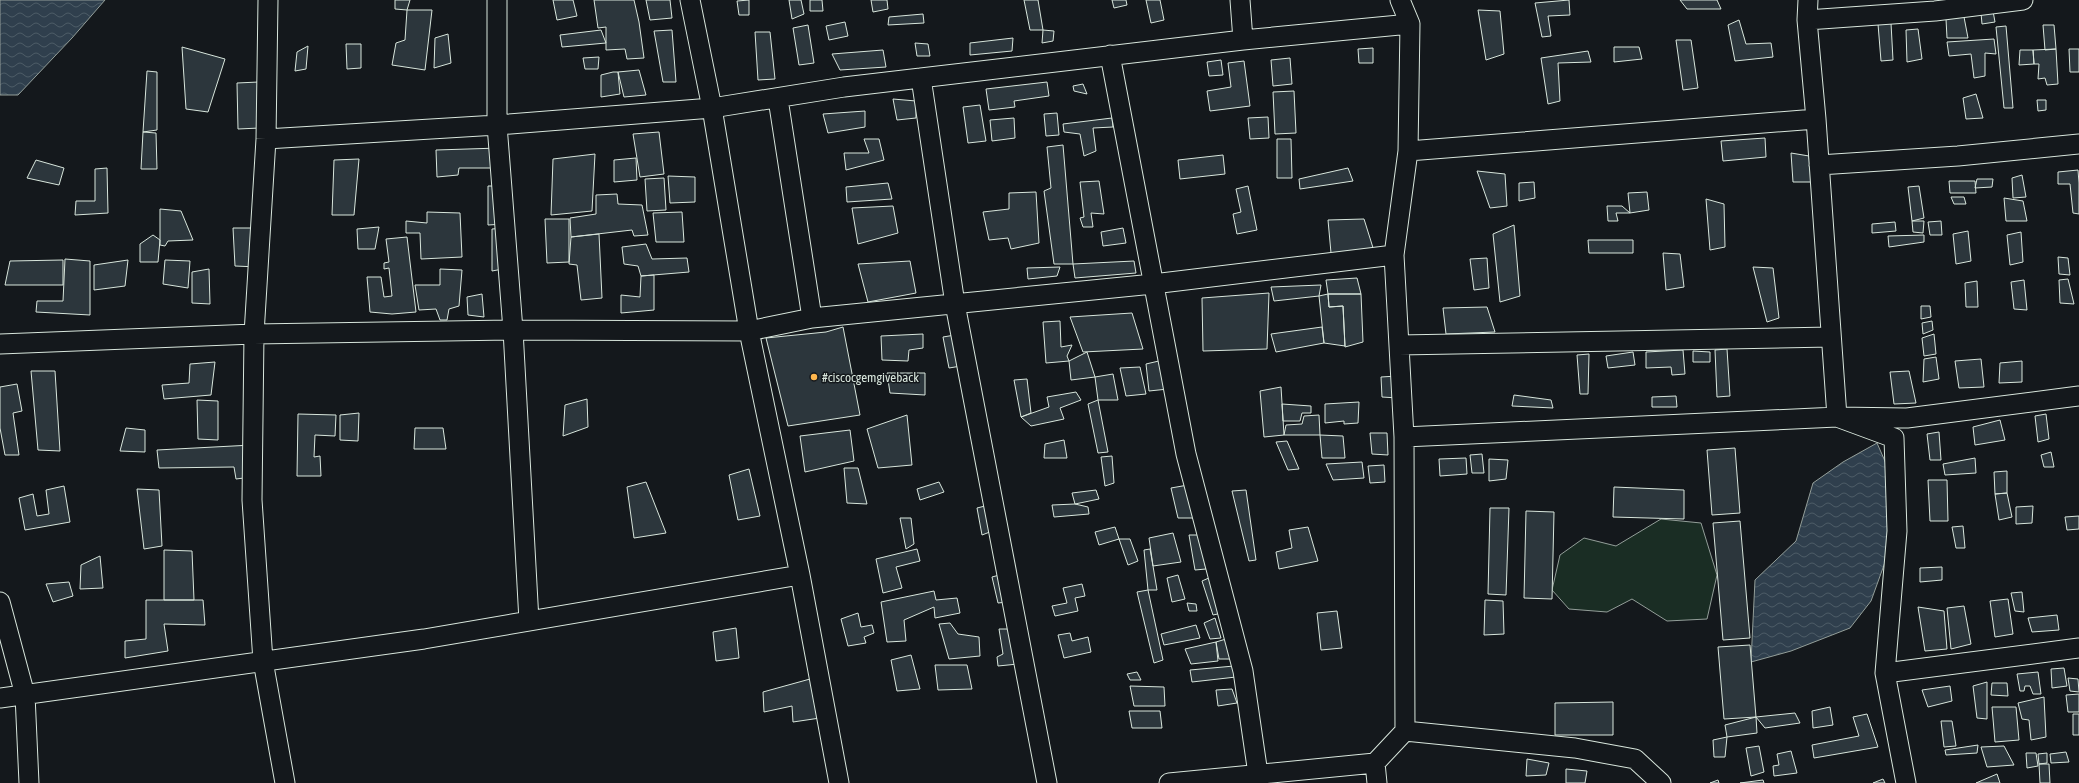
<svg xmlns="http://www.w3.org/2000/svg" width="2079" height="783" font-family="'Asap Condensed',sans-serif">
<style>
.park{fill:#1a2d24;stroke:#939e99}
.water{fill:url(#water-waves);stroke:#939e99}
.building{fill:#2c363c;stroke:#d8e6dc}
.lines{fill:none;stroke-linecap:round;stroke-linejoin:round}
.minor-casing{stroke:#d8e6dc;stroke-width:21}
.minor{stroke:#14181c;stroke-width:19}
.poi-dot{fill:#ffb74d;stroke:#14181c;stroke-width:1.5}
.labels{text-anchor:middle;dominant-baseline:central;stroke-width:3;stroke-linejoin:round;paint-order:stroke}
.poi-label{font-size:13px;fill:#d8e6dc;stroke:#14181c;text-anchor:start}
</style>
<defs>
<pattern id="water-waves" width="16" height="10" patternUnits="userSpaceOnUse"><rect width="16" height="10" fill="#2f3f4d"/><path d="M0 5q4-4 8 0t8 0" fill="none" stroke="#4c5b66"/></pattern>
</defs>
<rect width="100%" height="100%" fill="#14181c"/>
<path class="park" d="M1661,519L1701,523L1717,575L1707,619L1667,621L1632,599L1607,612L1569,609L1552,590L1560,555L1584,538L1616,546Z"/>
<path class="water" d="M0,0H105L72,38L18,95H0Z
M1877,443L1888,468V554L1871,601L1850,628L1791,651L1751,662L1755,580L1796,541L1813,483L1843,462Z"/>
<path class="building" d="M395,0H410L407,10L395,9Z
M553,0H573L577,16L557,20Z
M594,0H634L639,22L644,58L627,59L625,49L606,50V27L598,28Z
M646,0H670L672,18L650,20Z
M749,0V15H739L737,1Z
M789,0H801L804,14L792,19Z
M810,0H822L823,11H810Z
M871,0H887L888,9L873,12Z
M1024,0H1038L1043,30H1030Z
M1112,0H1126L1127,5L1114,8Z
M1146,0H1160L1164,20L1151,23Z
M1569,0L1570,15L1548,16L1551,36L1542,37L1535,3Z
M1680,0H1717L1721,9H1687Z
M407,10H432L425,70L392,65L396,43L405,40Z
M1478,10L1500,11L1504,54L1486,60Z
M1993,11L1995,22L1982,24L1981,13Z
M923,14L924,23L888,25L889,17Z
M1964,17L1968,38H1947L1946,19Z
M1739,20L1746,44L1771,43L1773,57L1735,61L1728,25Z
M845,22L848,36L829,40L826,26Z
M1891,23L1893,60L1881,61L1878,24Z
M808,25L814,63L799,65L793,28Z
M2043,25H2054L2056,49L2045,50Z
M2006,26L2013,108H2004L1996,27Z
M1918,29L1922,59L1907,62L1906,30Z
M601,30L606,43L562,47L560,35Z
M672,30L676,82H663L654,31Z
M1043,30L1054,31L1053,41L1042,43Z
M755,32H770L775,79L758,80Z
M448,34L451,63L434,68L435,38Z
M1013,38L1012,51L970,55V43Z
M1994,39L1996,54L1985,53V76L1974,78L1971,54L1949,56L1947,42Z
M1676,40H1691L1698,88L1683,90Z
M915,43L928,44L930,56H917Z
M346,44H361V68L347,69Z
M308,46L306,69L295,71L297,52Z
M182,47L225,59L208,112L186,109Z
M1614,47H1639L1642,59L1614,62Z
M1373,48V63H1359L1358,49Z
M2056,49L2058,84L2047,85L2045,78L2038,79L2039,64H2034L2033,50Z
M2069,49H2079V72H2070Z
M883,50L886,67L840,70L832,54Z
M2020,50H2033L2034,64L2019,65Z
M1588,51L1591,62L1558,63L1560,101L1548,104L1541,58Z
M599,57L598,69H585L583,58Z
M1290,58L1292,84L1273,86L1271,60Z
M1221,60L1223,75L1209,76L1207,62Z
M1244,61L1250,106L1210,111L1207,91L1231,87L1228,63Z
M639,70L646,95L624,97L618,72Z
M147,71L157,72V130L143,132Z
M613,72H618L620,94L601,97V75Z
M259,82L260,128L238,129L237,83Z
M1047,82L1049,96L1014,101L1015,107L989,110L986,89Z
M1083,84L1087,94L1074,91L1073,86Z
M1294,91L1296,133L1275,134L1273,92Z
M1976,94L1983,118L1966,119L1963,98Z
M893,99L916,101V118L897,120Z
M2037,100H2046V110L2038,111Z
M980,105L986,141L968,143L963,107Z
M865,111V127L828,133L823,114Z
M1057,113L1059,135L1046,136L1044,114Z
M1268,117L1269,138L1250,139L1248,118Z
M1014,118L1015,138L992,141L990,120Z
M1112,118L1113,127L1093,128L1096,151L1084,156L1080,134L1064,132L1063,124Z
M143,132L156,133L157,169H141Z
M659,132L664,174L640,177L633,134Z
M1765,138L1766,157L1723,161L1721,141Z
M864,139H879L884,160L846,170L844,153H869Z
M1277,139H1291L1292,178H1277Z
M1063,145L1073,264H1054L1044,191L1051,188L1047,147Z
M499,148L501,168H459L458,175L437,177L436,150Z
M1791,153L1809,156L1812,182H1793Z
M595,154L592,211L551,215L553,159Z
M1223,155L1225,174L1180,179L1178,160Z
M636,158L637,180L614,182V160Z
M359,159L354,215H332L334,160Z
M36,160L64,168L59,185L27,178Z
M107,168L108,213L75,215L76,201H95V169Z
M1348,168L1353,181L1300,189L1299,179Z
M2078,170L2079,183V214L2073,213L2070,184H2058V172Z
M1477,171L1505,174L1507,206L1490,208Z
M2022,175L2026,197L2013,198L2012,178Z
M668,176L695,177V202L670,203Z
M664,178L666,210L647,211L645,179Z
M1977,179H1993L1992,187L1975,188Z
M1099,181L1104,214L1091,213L1093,227H1083L1080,218L1084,217L1080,182Z
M1949,181H1975L1976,193H1950Z
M1534,182L1535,198L1519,201V183Z
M888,183L892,199L847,202L846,187Z
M488,186H502L505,224L488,225Z
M1248,186L1257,230L1237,234L1233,214L1241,212L1236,189Z
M1919,186L1924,218L1912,221L1908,187Z
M1036,192L1039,243L1011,249L1008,238L989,240L983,212L1009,209V193Z
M1647,192L1649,210L1630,213L1628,193Z
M617,194L618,204L642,205L648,235L634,236L632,230L571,237L570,218L596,214V195Z
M1951,197H1964L1966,204H1954Z
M2004,198L2023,201L2027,221H2006Z
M1706,199L1724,204L1725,247L1710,250Z
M893,206L898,233L858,244L852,208Z
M1607,206H1622L1630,213H1616L1618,221H1608Z
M160,209L181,211L193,240L168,241L165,246L160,245Z
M427,212L460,213L462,257L421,259L420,233H406V221L427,223Z
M682,212L684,242H656L653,213Z
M545,219H569V262L547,263Z
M1364,219L1374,251L1331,253L1328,220Z
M1912,221H1924L1923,233L1913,232Z
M1941,221L1942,235H1930L1928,222Z
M1895,222L1896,231L1872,233V224Z
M1514,225L1520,296L1500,302L1493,234Z
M379,227L375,249H358L357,229Z
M233,228H256L258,267L235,266Z
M505,228L508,268L492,271V229Z
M1123,228L1126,243L1103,246L1101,232Z
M1968,231L1971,261L1956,264L1953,234Z
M2021,232L2023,262L2010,265L2007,235Z
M599,234L602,298L581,300L577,265L569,264L571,237Z
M153,235L160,240L158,262H140V244Z
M1924,235V242L1889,247L1888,236Z
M407,237L416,312L392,314L370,312L367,277H381L384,297L392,296L389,268L384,269V263L389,262L386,239Z
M1588,240H1633V253H1589Z
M646,244L652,259L687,258L689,272L641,276L638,266L624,264L622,247Z
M1663,253L1680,254L1684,287L1666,290Z
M2058,257L2068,258L2070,275L2059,274Z
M1487,258L1489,288L1474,290L1470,259Z
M65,259L90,261V315L36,312L37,301H63Z
M63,260V285H5L10,261Z
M128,260L125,286L94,290V265Z
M165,260L190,261L188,288L163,284Z
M910,261L916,293L868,302L858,264Z
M1134,261L1136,273L1075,278L1073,264Z
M1060,267L1057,276L1028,279L1027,268Z
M1753,267L1773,268L1779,318L1767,322Z
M209,269L210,304L192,303V272Z
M440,269L462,270L459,306L449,309L447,320H440L436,309L419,310L415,285H440Z
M654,275V310L621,313V295L640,297L641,276Z
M1357,278L1361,294H1328L1326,280Z
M2068,279L2074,304L2060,303L2059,280Z
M2024,280L2027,310L2014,309L2011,282Z
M1977,281L1978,307H1966L1965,283Z
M1321,285L1319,296L1274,301L1271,287Z
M1269,293L1267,349L1203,351L1202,298Z
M482,294L484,317L468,315L467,297Z
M1328,294H1361L1363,342L1345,347L1343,306L1329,307Z
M1328,294L1329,307L1343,306L1345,346L1324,343L1319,296Z
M1921,306H1930L1931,317L1921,319Z
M1487,307L1495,332L1446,334L1443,308Z
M1132,313L1143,349L1083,352L1070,317Z
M1060,321L1061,347L1072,345L1067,356L1069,361L1046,363L1043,322Z
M1932,321L1933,330L1923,334L1922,323Z
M843,327L860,415L788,426L766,338L826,332Z
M1322,327L1324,343L1276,352L1271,334Z
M923,334V348L909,350L908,361L882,360L881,336Z
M961,334L967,365L949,368L943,337Z
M1934,334L1936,354L1924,356L1922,338Z
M1727,349L1730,396L1717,397L1715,350Z
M1683,350L1685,374L1672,375L1671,367L1646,368V352Z
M1693,351L1710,352V362H1693Z
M1087,352L1095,377L1071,380L1069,361Z
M1633,352L1635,365L1608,368L1606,356Z
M1589,354L1588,394H1580L1577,355Z
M1936,357L1939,379L1923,382L1924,359Z
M1981,359L1984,387L1959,388L1955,361Z
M1163,360L1168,389L1149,391L1146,364Z
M2022,361V382L1999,383L2000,363Z
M215,362L211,395L164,399L162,385L189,383L190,364Z
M1140,367L1146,394L1126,396L1120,368Z
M31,371H55L60,451L38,450Z
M1909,371L1916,403L1894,404L1890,372Z
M887,373H925V395L890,393Z
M1113,374L1118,400H1098L1095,377Z
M1397,376L1398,398L1382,397L1381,377Z
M1027,379L1031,413L1021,417L1014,380Z
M17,384L22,411L13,413L19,455H5L0,428V387Z
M1281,387L1284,435L1264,437L1260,391Z
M1076,392L1081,400L1060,408L1064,419L1031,426L1021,417L1049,407L1047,397Z
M1514,395L1551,400L1553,408L1512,406Z
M1676,396L1677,407H1652V397Z
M587,399L588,427L563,436L565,405Z
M197,400L218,401V440L198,439Z
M1098,400L1108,452L1098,453L1088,404Z
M1359,402L1358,423L1344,424V421L1325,423V404Z
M1282,404L1311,406V413H1302L1300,421H1283Z
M359,413L358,441L340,440V415Z
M298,414L336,415L335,436L315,435L314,457L320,456L321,476H297Z
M2046,414L2049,439L2038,442L2035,416Z
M907,415L912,465L878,468L867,429Z
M1319,415L1320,435H1284L1286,425L1302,424L1304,416Z
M2000,420L2005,440L1975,445L1973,427Z
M126,428L145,430V452L120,451Z
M415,428H443L446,449H414Z
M850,430L854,461L805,472L800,436Z
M1939,432L1941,460H1930L1927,434Z
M1370,433H1387L1388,455L1372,454Z
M1320,435L1343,436L1345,458H1322Z
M1064,440L1067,458H1044L1045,444Z
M1287,441L1299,469L1288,470L1276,442Z
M252,445V477L236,479L234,467L159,468L157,450Z
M1735,448L1740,513L1712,515L1707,450Z
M2051,452L2054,467H2044L2041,455Z
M1482,454L1484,473H1472L1470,455Z
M1112,456L1114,483L1105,486L1101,457Z
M1466,458L1467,474L1440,476L1439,459Z
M1975,458L1976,473L1945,475L1943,464Z
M1489,459L1508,460L1506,479L1489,481Z
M1362,462L1364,478L1333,480L1326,464Z
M1384,465L1385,482L1370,483L1368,466Z
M844,468H858L867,504L847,503Z
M749,469L760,516L738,520L729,475Z
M2007,471V493L1995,494L1994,472Z
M1928,480H1947L1948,521H1930Z
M646,482L666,533L634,538L627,487Z
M939,482L944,492L920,500L917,489Z
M1188,485L1193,518H1178L1171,488Z
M64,486L70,522L25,530L19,498L33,494L37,516L49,514L46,490Z
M1614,487L1684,490V519L1613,517Z
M137,489L159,490L162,546L144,549Z
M1096,490L1099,499L1075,504L1072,493Z
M1246,490L1256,560L1249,561L1232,491Z
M2007,493L2012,517L1999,520L1995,494Z
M1075,504L1088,507L1089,514L1054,517L1052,505Z
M989,505L995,530L982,535L977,508Z
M2033,506L2032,523L2016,524V507Z
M1490,508H1509L1506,595L1488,594Z
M1526,511L1554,512L1552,599L1524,598Z
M2079,516V529L2067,530L2065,517Z
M900,518H911L914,544L906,549Z
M1740,521L1750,638L1723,640L1713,523Z
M1963,526L1965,548H1956L1952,527Z
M1115,527L1119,539L1099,545L1095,532Z
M1308,527L1318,561L1279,569L1276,552L1292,548L1289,530Z
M1173,533L1181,562L1153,566L1149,538Z
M1189,535H1199L1206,569L1195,570Z
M1119,539H1130L1138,561L1128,565Z
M917,549L920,561L896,567L902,588L883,593L876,559Z
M1150,549L1153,566L1157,590H1148L1144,550Z
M164,550L192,551L194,600H164Z
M100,556L103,588L80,589L81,565Z
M1942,567V580L1920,582V568Z
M1003,574L1007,602L998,603L992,577Z
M1178,575L1185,599L1172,602L1167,578Z
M1211,577L1222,613L1213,615L1202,581Z
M69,582L73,596L53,602L46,584Z
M1082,584L1085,596L1075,598L1078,611L1055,616L1052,606L1067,603L1063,588Z
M1148,590L1163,660L1154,663L1137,592Z
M934,591L936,600L957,598L960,613L935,618L934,607L904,620L906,641L887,642L881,602Z
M2022,592L2024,612L2015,611L2011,593Z
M2008,599L2013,634L1995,637L1990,601Z
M146,600H203L205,625L164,624L168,651L125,658V641L146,639Z
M1485,600L1503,601L1504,634L1484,635Z
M1187,603L1196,604L1197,611H1189Z
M1964,606L1971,644L1951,649L1947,608Z
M1918,607L1944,611L1947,649L1925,651Z
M1337,611L1342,648L1321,650L1317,613Z
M858,613L861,627L872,625L874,633L864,637L866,643L848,646L841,619Z
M2057,615L2059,630L2032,632L2028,618Z
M1215,618L1221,638L1210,639L1204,623Z
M950,623L958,634L979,637L980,656L949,659L939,624Z
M1196,625L1200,638L1164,645L1161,634Z
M736,628L739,658L716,661L713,632Z
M999,629H1012L1018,664L998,666L997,657L1003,654Z
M1070,633L1072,641L1088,637L1091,652L1064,658L1058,635Z
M1226,639L1230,659H1219L1216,642Z
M1216,642L1218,661L1191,664L1185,649Z
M1750,645L1756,717L1724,719L1718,647Z
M911,655L920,689L897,691L891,660Z
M935,665H967L972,689L938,690Z
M1234,666L1236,677L1192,682L1190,670Z
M2064,668L2067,686L2052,688L2051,669Z
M1137,672L1141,680H1130L1127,674Z
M2038,672L2041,694H2033L2030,686H2025L2024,691H2020L2017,674Z
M2068,678L2078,679L2079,692L2070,691Z
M810,679L820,718L793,722L792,706L764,712L763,692Z
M1987,682V719L1977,718L1973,686Z
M1992,683H2007L2008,696L1991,695Z
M1130,686L1164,687L1165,706H1134Z
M1950,686L1952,701L1928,707L1922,690Z
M1232,689L1237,703L1218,706L1216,690Z
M2079,694V712H2068L2066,695Z
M2044,697L2046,737L2031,740L2029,720L2022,719L2018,703Z
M1613,702V735H1555V703Z
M1830,707L1833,725L1813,728L1812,711Z
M1992,707H2016L2019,740L1995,742Z
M1129,711H1160L1162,728H1132Z
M1795,713L1800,723L1765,728L1756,717Z
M1867,714L1878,747L1814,758L1812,745L1859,736L1853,717Z
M2073,714H2079V735H2073Z
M1756,717L1757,733L1727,737L1725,725Z
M1941,721H1952L1956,746L1944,747Z
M1727,737L1725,757H1714L1713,740Z
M1978,745L1977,753L1946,755L1945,750Z
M1759,746L1764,772L1751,776L1746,748Z
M2004,746L2014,765L1987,767L1981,747Z
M1791,751L1797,773L1774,776L1773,766L1779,765L1777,754Z
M2066,752L2069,762L2051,763L2050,754Z
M2026,753H2036L2038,766L2027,768Z
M2047,753V763L2039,764L2038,754Z
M1527,759L1549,763L1546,775L1526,776Z
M2039,764H2049L2050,783H2040Z
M1566,769L1587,771L1585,783H1566Z
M1997,774L2000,783H1976Z
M1883,779L1885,783H1873Z
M1718,780L1719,783H1710Z
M1763,780L1764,783H1740Z"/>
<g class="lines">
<defs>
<path id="minor" d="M268,0L266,139L254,334L252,500L263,661L285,783
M497,0V125L513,330L529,621
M690,0L712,108L749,331L800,575L839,783
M1240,0L1243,40
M1808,0L1807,20L1816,119L1837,417L1894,438L1897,531L1885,673L1906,783
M1807,20L1935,11L2023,0
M1110,55L1186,454L1243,671L1258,774
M921,78L955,304L1047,783
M778,99L812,318
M266,139L497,125L712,108L844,87L1243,40L1410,24
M1408,151L1816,119
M1819,165L1958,156L2079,144
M0,344L254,334L513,330L749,331L812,318L1153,284L1394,255
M1399,345L1831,337
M1404,437L1837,417L1907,418L2079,396
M0,602L25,695L29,783
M1885,673L2079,648
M0,698L424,639L800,575
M1405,731L1575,748L1635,759L1661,783
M1375,763L1377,783
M1169,783L1375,763L1405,731L1404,437L1394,255L1408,151L1410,24L1400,0"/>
</defs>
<use href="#minor" class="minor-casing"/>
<use href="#minor" class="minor"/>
</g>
<circle class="poi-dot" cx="814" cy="377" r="4"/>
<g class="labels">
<g class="poi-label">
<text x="822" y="377">#ciscocgemgiveback</text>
</g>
</g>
</svg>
